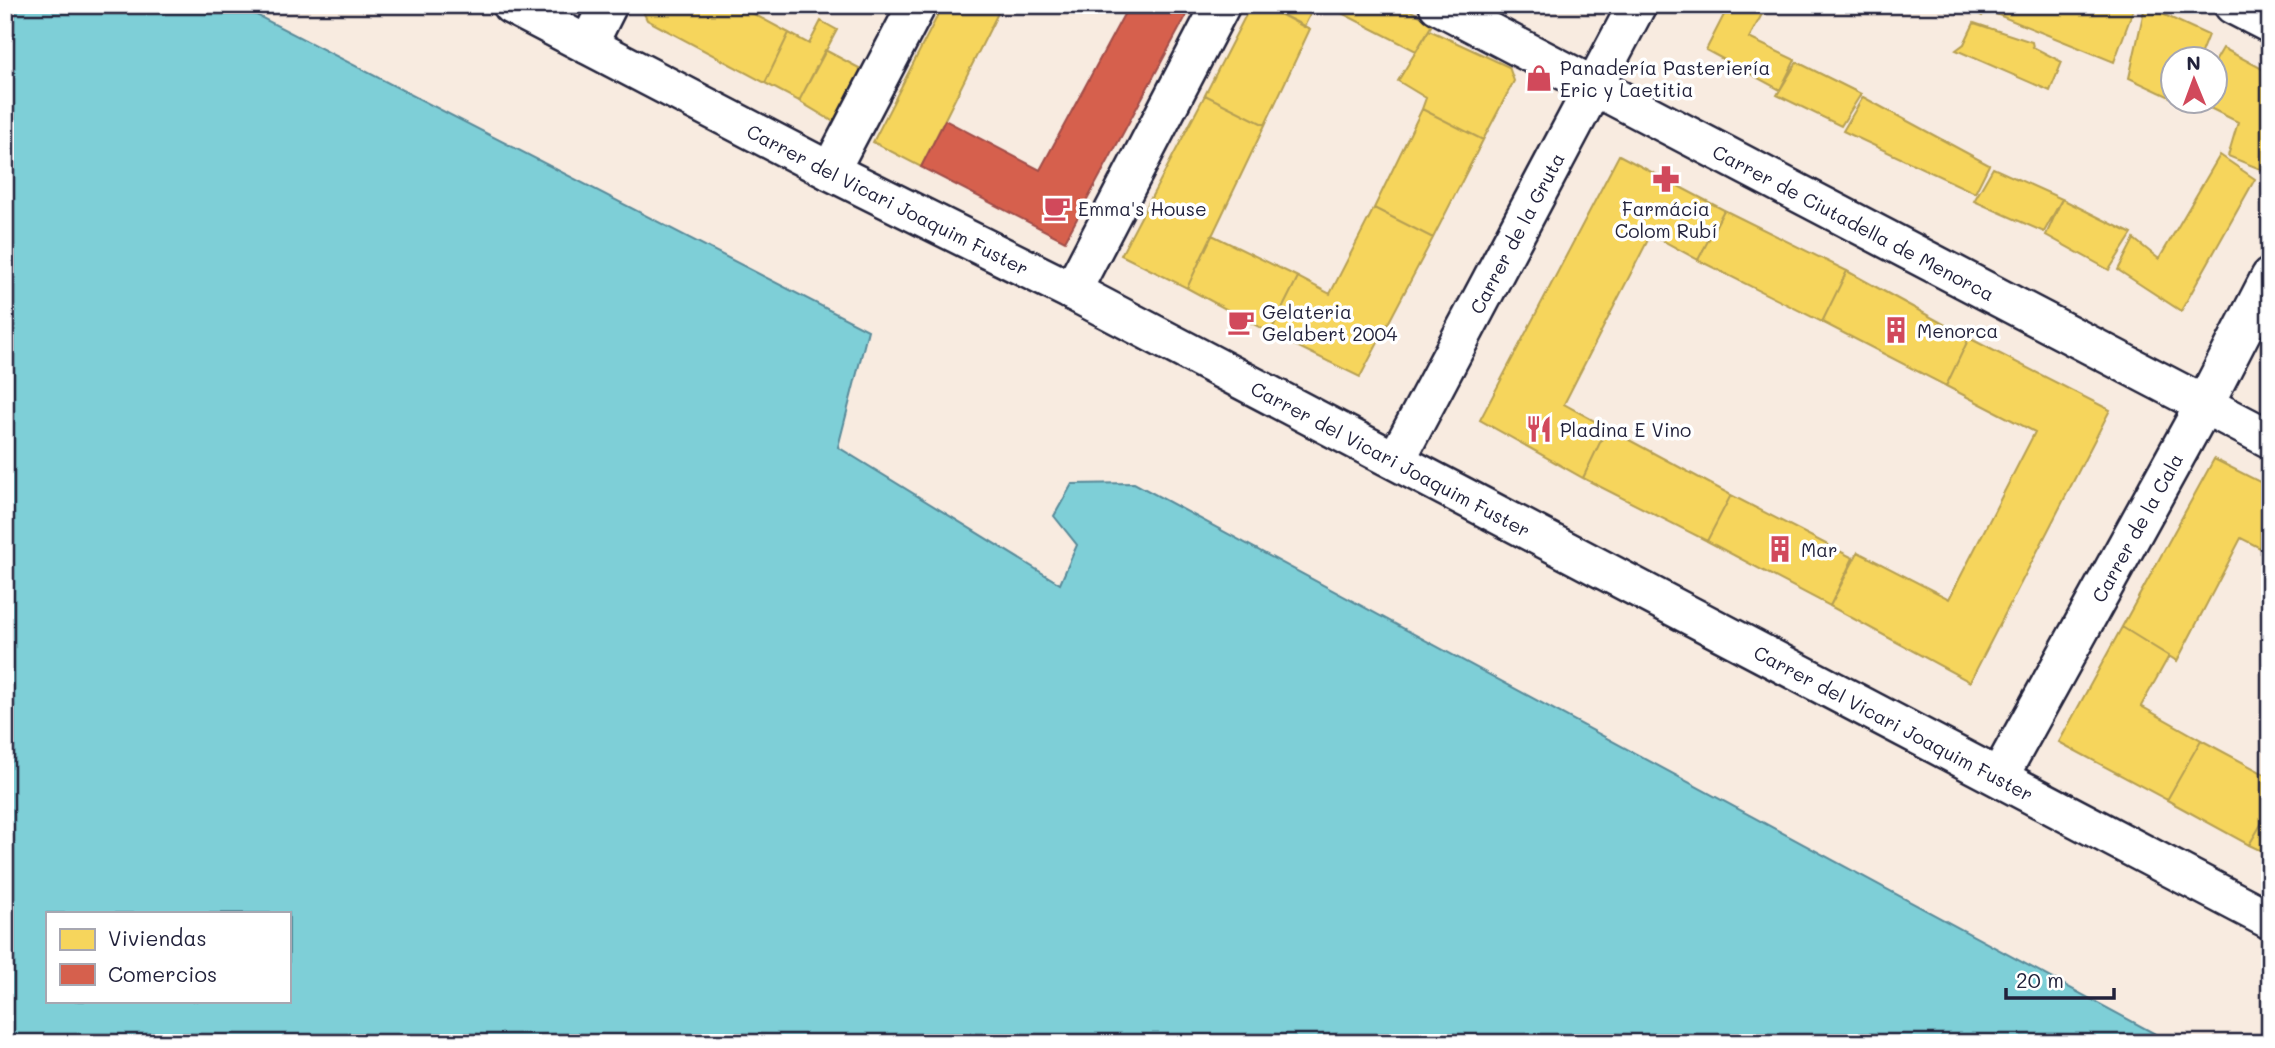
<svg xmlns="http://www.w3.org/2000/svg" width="2275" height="1048" font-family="Mali,sans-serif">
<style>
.water{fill:#7ecfd7;stroke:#598a99;stroke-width:2;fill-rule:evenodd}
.homes{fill:#f6d55c;stroke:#b69f52;stroke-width:2}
.shops{fill:#d6604d;stroke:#a04d48;stroke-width:2}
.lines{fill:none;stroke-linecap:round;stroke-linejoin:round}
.minor-casing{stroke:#22223b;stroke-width:42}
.minor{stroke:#fff;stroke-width:37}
.labels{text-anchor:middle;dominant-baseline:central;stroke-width:7;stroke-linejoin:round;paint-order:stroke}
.poi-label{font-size:19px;fill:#22223b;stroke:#fff;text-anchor:start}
.street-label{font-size:19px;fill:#22223b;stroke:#fff}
</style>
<rect width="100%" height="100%" fill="#f8ebe0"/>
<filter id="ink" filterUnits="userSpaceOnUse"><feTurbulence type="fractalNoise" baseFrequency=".0143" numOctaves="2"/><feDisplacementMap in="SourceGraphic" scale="14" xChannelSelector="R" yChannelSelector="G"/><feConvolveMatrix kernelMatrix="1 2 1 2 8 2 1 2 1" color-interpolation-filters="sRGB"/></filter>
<g filter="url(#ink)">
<path class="water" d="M5,5H237L868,330L838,447L1060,584L1077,545L1054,516L1072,484L1134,483L2172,1043H5ZM47,913H289V1001H47Z"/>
<path class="homes" d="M640,5H737L789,33L765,83L647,20Z
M943,5H1002L921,167L873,142Z
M1251,5H1263L1310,29L1265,125L1205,95Z
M1263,5H1315L1304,27Z
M1326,5H1400L1433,23L1416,51Z
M1729,5H1767L1749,38L1795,60L1780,90L1706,50Z
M1964,5H1989L1982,16Z
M1989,5H2135L2114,62L1986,10Z
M2145,6L2208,35L2198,60H2174V99L2129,78Z
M821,21L837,30L799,101L765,83L789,33L809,44Z
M1974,23L2032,42L2033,47L2062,62L2050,91L1956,50L1964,44Z
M1429,30L1509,67L1514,81L1483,140L1422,109L1426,98L1398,81Z
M2223,48L2270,73V173L2228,156L2238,122L2198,102H2216V60Z
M825,50L861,69L834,122L799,101Z
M1797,62L1861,94L1841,126L1777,95Z
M1205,95L1265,125L1187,288L1121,255Z
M1863,97L1989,165L1975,193L1843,131Z
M1422,109L1483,140L1433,238L1374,208Z
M1619,155L1724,210L1698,260L1651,234L1564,404L1607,428L1583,478L1480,420Z
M2220,155L2255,179L2181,311L2118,270L2134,239L2159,259Z
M1993,168L2062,199L2044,232L1974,201Z
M2062,199L2132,234L2109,270L2046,235Z
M1374,208L1433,238L1360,377L1270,333L1298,277L1330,294Z
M1724,210L1847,271L1822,322L1698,260Z
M1212,235L1298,277L1270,333L1187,288Z
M1847,271L1969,338L1946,386L1822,322Z
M1969,338L2110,410L1970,682L1830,606L1858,552L1949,599L2035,432L1946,386Z
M1607,428L1731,495L1707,541L1583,478Z
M2214,459L2270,487V553L2241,538L2177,661L2122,627Z
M1731,495L1853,558L1830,606L1707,541Z
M2122,627L2169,656L2141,706L2201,740L2167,800L2059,742Z
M2201,740L2270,777V809L2249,845L2167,800Z
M2270,809V855L2249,845Z"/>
<path class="shops" d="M1129,5H1192L1065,241L921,167L945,120L1040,170Z"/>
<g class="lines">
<defs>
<g id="minor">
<path id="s1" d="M511,5L830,171L1072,291L2270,920"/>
<path id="s2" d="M1438,5L2270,439"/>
<path d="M2233,5L2270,24"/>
<path d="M588,45L608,5"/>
<path d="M830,171L917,5"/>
<path d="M1072,291L1221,5"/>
<path id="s3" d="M1396,460L1637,5"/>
<path id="s4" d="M1999,777L2204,405L2270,277"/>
</g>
</defs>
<use href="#minor" class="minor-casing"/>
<use href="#minor" class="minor"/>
</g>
</g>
<defs>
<symbol id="shop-bare" viewBox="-9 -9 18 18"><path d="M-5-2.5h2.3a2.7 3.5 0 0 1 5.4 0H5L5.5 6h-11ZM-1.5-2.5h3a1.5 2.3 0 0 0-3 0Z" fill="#d1495b" stroke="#fff" stroke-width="2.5" paint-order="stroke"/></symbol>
<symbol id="pharmacy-bare" viewBox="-9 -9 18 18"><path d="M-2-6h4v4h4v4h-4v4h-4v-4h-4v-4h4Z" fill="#d1495b" stroke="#fff" stroke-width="2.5" paint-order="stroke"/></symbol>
<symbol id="cafe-bare" viewBox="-9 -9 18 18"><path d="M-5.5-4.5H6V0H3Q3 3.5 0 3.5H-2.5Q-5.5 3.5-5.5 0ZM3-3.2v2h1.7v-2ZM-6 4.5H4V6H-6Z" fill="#d1495b" stroke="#fff" stroke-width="2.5" paint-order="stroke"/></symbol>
<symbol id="building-bare" viewBox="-9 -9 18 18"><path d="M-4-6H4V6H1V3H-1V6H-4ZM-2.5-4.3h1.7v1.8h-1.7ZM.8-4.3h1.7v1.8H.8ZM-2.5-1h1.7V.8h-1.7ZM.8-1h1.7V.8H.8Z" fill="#d1495b" stroke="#fff" stroke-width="2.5" paint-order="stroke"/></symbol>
<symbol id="restaurant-bare" viewBox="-9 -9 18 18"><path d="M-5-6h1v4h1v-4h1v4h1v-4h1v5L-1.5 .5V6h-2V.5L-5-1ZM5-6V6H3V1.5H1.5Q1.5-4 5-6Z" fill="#d1495b" stroke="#fff" stroke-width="2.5" paint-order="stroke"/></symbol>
</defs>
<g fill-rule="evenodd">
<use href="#shop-bare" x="1520" y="59" width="38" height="38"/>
<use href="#pharmacy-bare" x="1647" y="160" width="38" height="38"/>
<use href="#cafe-bare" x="1038" y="189" width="38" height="38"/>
<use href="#cafe-bare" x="1222" y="303" width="38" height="38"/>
<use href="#building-bare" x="1877" y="311" width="38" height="38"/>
<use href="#restaurant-bare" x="1520" y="410" width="38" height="38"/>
<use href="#building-bare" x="1761" y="530" width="38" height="38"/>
</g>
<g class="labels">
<g class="poi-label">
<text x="1560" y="67">Panadería Pasteriería<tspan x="1560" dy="22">Eric y Laetitia</tspan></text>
<text x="1078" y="208">Emma's House</text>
<text x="1666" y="208" text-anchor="middle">Farmácia<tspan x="1666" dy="22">Colom Rubí</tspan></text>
<text x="1262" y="311">Gelateria<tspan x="1262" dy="22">Gelabert 2004</tspan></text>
<text x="1917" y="330">Menorca</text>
<text x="1560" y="429">Pladina E Vino</text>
<text x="1801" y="549">Mar</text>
</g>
<g class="street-label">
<text stroke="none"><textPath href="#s1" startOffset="424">Carrer del Vicari Joaquim Fuster</textPath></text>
<text stroke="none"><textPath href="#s2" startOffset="469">Carrer de Ciutadella de Menorca</textPath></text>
<text stroke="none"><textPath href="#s3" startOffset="257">Carrer de la Gruta</textPath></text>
<text stroke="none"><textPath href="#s1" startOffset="990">Carrer del Vicari Joaquim Fuster</textPath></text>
<text stroke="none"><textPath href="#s4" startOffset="285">Carrer de la Cala</textPath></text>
<text stroke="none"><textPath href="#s1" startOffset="1558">Carrer del Vicari Joaquim Fuster</textPath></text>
</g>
</g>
<rect width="2275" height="1048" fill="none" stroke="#fff" stroke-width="28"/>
<rect x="14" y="14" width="2247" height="1020" fill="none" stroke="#22223b" stroke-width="2.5" filter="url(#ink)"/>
<rect x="46" y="912" width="245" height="91" fill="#ffffff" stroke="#a7a7b1" stroke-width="2"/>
<rect x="60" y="929" width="35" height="21" fill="#f6d55c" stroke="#a7a7b1" stroke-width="2"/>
<text x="108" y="946" font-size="21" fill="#22223b">Viviendas</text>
<rect x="60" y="964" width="35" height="21" fill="#d6604d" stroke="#a7a7b1" stroke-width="2"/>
<text x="108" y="982" font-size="21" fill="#22223b">Comercios</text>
<g transform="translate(2194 80) rotate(359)"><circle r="33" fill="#ffffff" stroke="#a7a7b1" stroke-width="2"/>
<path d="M0-5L12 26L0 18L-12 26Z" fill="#d1495b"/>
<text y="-10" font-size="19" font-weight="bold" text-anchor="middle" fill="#22223b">N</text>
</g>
<path d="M2006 988v10h108v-10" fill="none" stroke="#22223b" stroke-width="3.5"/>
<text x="2016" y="988" font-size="21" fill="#22223b" stroke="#ffffff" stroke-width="5" paint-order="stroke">20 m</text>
</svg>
